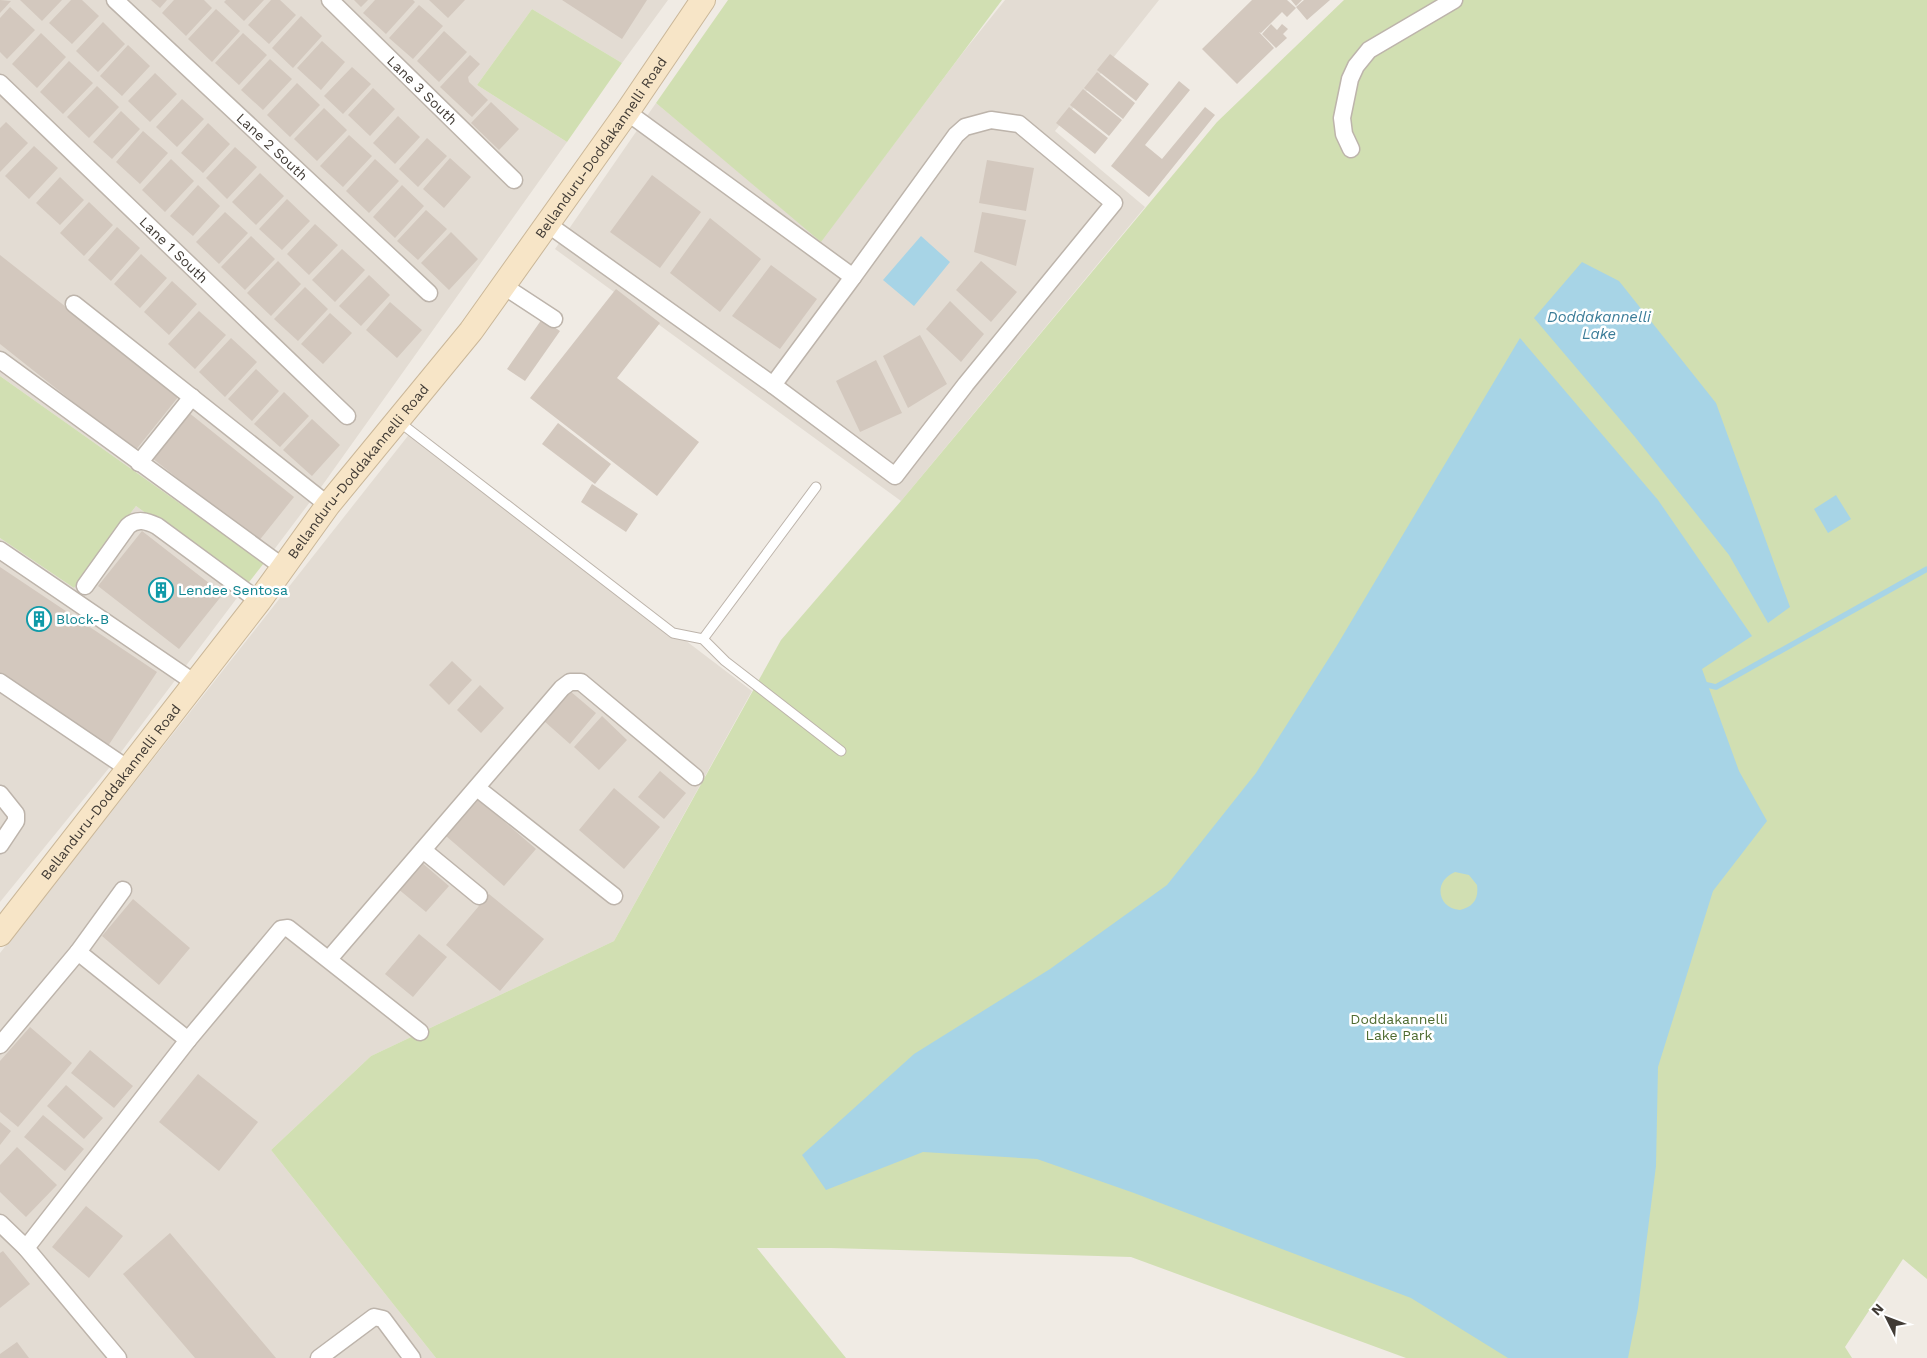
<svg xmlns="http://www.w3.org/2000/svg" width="1927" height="1358" font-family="'Work Sans',sans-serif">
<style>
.residential{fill:#e3dcd3}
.green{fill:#d1dfb2}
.water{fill:#a7d4e6;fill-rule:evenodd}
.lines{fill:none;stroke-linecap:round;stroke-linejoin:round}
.stream{stroke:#a7d4e6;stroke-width:5.5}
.building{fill:#d3c8be}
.lane-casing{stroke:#bdb4ab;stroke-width:11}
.street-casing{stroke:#bdb4ab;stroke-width:19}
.secondary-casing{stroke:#cab799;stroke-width:26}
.lane{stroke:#fff;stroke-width:9}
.street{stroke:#fff;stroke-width:16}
.secondary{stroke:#f7e5c7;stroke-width:24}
.labels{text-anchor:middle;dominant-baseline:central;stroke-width:5;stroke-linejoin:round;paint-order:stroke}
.street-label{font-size:14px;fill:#413b35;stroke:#fff}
.culture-label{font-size:14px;fill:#0d838f;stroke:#fff;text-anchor:start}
.park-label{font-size:14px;fill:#4e6b30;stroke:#fff}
.water-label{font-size:15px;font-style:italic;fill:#3a7c98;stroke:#fff}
</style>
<rect width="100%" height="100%" fill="#f0ebe4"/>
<path class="residential" d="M0,0H668L622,63L532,9L477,85L567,142L319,490L264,563L0,376Z
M1005,0H1159L1055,131L1145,207L901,501L555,249L656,103L821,241L961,55Z
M411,432L752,691L614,941L371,1056L271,1150L436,1358H0V953Z
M136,506L246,586L109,768L0,902V538L74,588Z"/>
<path class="green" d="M728,0H1002L821,242L656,103Z
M1344,0H1927V1279L1903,1259L1845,1347L1852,1358H1406L1131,1257L831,1248H757L846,1358H436L271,1150L371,1056L614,941L781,640L901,501L1217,122Z
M532,9L622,63L567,142L477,85Z
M0,376L264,563L246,586L136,506L74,588L0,538Z"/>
<path class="water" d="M921,236L950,262L914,306L883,280Z
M1582,262L1619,281L1716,403L1790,607L1768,623L1729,555L1635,437L1534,318Z
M1520,338L1658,500L1752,636L1702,669L1739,771L1767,821L1713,891L1658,1067L1656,1166L1638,1308L1628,1358H1508L1411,1298L1134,1193L1037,1159L923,1152L826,1190L802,1155L914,1054L1050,969L1167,885L1256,773L1336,647ZM1455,872L1469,875L1477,885C1479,899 1473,907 1460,910C1437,908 1433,881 1455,872Z
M1836,495L1851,519L1828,533L1814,509Z"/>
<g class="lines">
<path class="stream" d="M1703,684L1716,687L1927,569"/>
</g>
<path class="building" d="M0,0L11,1L0,13Z
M20,0H62L42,21Z
M71,0H82L99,16L72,44L49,23Z
M151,0H167L160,8Z
M174,0H204L212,8L186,36L162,13Z
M226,0H264L244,21L224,2Z
M271,0H280L296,15L269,44L248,25Z
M354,0H368L361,7Z
M375,0H413L415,2L386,34L363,13Z
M429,0H465L448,18Z
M562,0H647L622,39Z
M1252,0H1287L1296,8L1287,17L1282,12L1261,33L1259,32L1274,48L1237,84L1202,49Z
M1291,0H1302L1296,6Z
M1304,0H1330L1307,20L1296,7Z
M419,5L443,26L413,59L389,38Z
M10,7L35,30L7,59L0,52V18Z
M216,9L240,31L212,62L188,39Z
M301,16L322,36L293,68L272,48Z
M103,22L125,44L98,72L76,51Z
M1271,24L1277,30L1282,24L1288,29L1283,34L1287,38L1276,48L1262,34Z
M444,31L467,52L439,82L417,61Z
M41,33L66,57L37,88L12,64Z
M243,33L267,55L239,85L215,63Z
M322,41L345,62L321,90L297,68Z
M128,45L150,66L122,96L100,76Z
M1110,54L1149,84L1136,101L1097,70Z
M470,55L480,64L468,77L469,82L488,100L472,117L440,87Z
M270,59L292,79L263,110L241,90Z
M69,61L93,83L63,114L40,92Z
M352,67L371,84L343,114L324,96Z
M1097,72L1135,103L1123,119L1084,88Z
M155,73L177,94L150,122L128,101Z
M1179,81L1190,90L1145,145L1162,159L1205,107L1215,115L1149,197L1111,166Z
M297,83L320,105L290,137L267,115Z
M97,86L119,107L89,138L67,117Z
M373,88L395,109L370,136L348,115Z
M1083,89L1122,120L1109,136L1070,105Z
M182,99L204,119L177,147L156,127Z
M491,102L519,129L499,150L471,123Z
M1069,107L1108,138L1095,154L1056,123Z
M324,108L347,130L317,161L294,139Z
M121,111L140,129L112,159L93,142Z
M398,116L420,137L395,164L373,143Z
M6,122L28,143L0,172V128Z
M208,123L230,144L203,173L181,153Z
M143,131L168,153L140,184L116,162Z
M349,135L372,156L343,187L320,166Z
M427,138L447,156L418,187L399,169Z
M34,146L58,168L29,199L5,176Z
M235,147L257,167L227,199L206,178Z
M450,158L471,177L444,208L423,189Z
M171,159L194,181L165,212L142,190Z
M375,159L399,181L369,213L346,191Z
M987,160L1034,168L1026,211L979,203Z
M260,173L284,196L256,225L232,202Z
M652,175L701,212L660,268L610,232Z
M60,177L84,200L60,225L36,203Z
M198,185L220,206L193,236L170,216Z
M402,185L424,206L395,238L373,217Z
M287,199L310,221L282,250L259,229Z
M89,202L113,225L84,256L60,233Z
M426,210L447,229L418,260L397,241Z
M225,212L248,233L219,264L196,242Z
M982,212L1026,220L1016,266L974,252Z
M710,218L761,259L720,312L670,273Z
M315,224L338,245L309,275L287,254Z
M117,227L140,248L111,281L88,260Z
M451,232L478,259L449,290L421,263Z
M251,236L275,259L245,290L221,267Z
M342,249L365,270L335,302L312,280Z
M141,254L167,278L140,308L114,284Z
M0,255L179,396L135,451L0,344Z
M278,261L301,284L271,316L247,293Z
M981,261L1017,292L991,322L956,290Z
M771,265L817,299L780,349L732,316Z
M369,275L390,295L361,326L339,306Z
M172,281L197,304L169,335L144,312Z
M305,287L328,309L298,341L274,319Z
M616,289L660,323L617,378L699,442L657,496L530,398Z
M950,301L984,334L961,362L926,329Z
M390,302L422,330L397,358L366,330Z
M199,311L226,335L195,369L168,344Z
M330,313L352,333L323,364L301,344Z
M542,319L560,331L525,381L507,369Z
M920,335L947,384L908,408L883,356Z
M231,338L257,362L225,397L199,372Z
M876,360L902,413L860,432L836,381Z
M256,369L279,391L252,421L228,399Z
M284,392L309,416L280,447L254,424Z
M188,412L294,497L258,542L152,458Z
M312,419L340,445L312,476L283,450Z
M558,423L611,464L595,484L542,444Z
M592,484L638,514L626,532L581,502Z
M142,531L223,594L179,649L98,586Z
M0,567L157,672L108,746L0,673Z
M452,661L472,680L449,705L429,685Z
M480,685L504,708L481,733L457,710Z
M570,691L596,713L570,744L544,721Z
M602,716L627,740L599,770L574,747Z
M660,771L686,793L664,819L638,797Z
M614,788L660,827L624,869L579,830Z
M478,799L536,849L504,886L446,836Z
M420,861L449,886L426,912L397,888Z
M489,894L544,939L500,991L446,945Z
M133,899L190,948L159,985L102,936Z
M419,934L447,957L413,997L385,974Z
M30,1027L72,1063L18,1127L0,1112V1061Z
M90,1050L133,1086L114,1108L71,1073Z
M198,1074L258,1122L219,1171L159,1122Z
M66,1085L103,1118L84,1139L47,1106Z
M43,1115L84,1149L65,1171L24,1137Z
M0,1122L11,1131L0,1145Z
M17,1147L57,1185L26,1217L0,1192V1165Z
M86,1206L123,1236L89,1278L52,1247Z
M170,1233L276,1358H195L123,1274Z
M3,1251L30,1284L0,1308V1253Z
M17,1342L29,1358H0V1354Z"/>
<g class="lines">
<defs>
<path id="lane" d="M398,421L673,633L703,639L816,487
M703,639L725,661L841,751"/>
<g id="street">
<path id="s1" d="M115,0L429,293"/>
<path id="s2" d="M330,0L514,180"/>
<path id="s3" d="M0,83L347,416"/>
<path d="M1351,149L1344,134L1342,118L1350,79L1356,66L1369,50L1454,0"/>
<path d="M546,223L773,385L895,476L966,384L1114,203L1019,124L991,120L965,127L956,135L853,277L627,112"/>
<path d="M502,285L554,319"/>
<path d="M74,304L328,505"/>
<path d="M0,360L283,567"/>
<path d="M773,385L853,277"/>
<path d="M139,463L192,397"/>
<path d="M0,550L195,683"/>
<path d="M85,586L128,526C137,518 147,521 157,526L259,601"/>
<path d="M0,682L127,768"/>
<path d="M477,788L614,896"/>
<path d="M0,794L16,814V821L0,845"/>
<path d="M423,850L479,896"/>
<path d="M78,952L123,890"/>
<path d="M329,959L562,688L570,682H581L695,777"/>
<path d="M0,1045L78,952L188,1040"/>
<path d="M0,1223L26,1248L118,1358"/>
<path d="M26,1248L188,1040L281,929L288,928L420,1032"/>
<path d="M319,1358L374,1317L383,1319L412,1358"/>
</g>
<g id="secondary">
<path id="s4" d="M0,934L259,601L328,505L471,331L627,112L703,0"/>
</g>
</defs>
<use href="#lane" class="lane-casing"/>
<use href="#street" class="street-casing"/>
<use href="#secondary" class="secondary-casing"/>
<use href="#lane" class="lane"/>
<use href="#street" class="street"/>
<use href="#secondary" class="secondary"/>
</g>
<defs>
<symbol id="building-ring" viewBox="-11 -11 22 22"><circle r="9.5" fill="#fff" stroke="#0f9aa8" stroke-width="1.5"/><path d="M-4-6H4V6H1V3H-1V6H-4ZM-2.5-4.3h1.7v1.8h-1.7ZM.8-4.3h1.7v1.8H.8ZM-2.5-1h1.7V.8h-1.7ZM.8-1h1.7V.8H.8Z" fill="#0f9aa8"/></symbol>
</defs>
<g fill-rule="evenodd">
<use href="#building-ring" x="147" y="576" width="28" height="28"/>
<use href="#building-ring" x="25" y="605" width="28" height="28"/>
</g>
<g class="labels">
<g class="street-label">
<text stroke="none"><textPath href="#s2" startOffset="129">Lane 3 South</textPath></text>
<text stroke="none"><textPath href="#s1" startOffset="215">Lane 2 South</textPath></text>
<text stroke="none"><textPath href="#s4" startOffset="990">Bellanduru-Doddakannelli Road</textPath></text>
<text stroke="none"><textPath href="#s3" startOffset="241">Lane 1 South</textPath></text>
<text stroke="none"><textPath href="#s4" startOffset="585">Bellanduru-Doddakannelli Road</textPath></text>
<text stroke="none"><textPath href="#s4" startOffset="180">Bellanduru-Doddakannelli Road</textPath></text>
</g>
<g class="culture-label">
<text x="178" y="590">Lendee Sentosa</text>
<text x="56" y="619">Block-B</text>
</g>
<g class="park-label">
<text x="1399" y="1019">Doddakannelli<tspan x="1399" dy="16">Lake Park</tspan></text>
</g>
<g class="water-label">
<text x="1599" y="317">Doddakannelli<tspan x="1599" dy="17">Lake</tspan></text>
</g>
</g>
<g transform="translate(1887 1318) rotate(312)" stroke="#ffffff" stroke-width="4" paint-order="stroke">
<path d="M0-4L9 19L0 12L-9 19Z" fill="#413b35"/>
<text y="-8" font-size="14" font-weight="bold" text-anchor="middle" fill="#413b35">N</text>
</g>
</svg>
